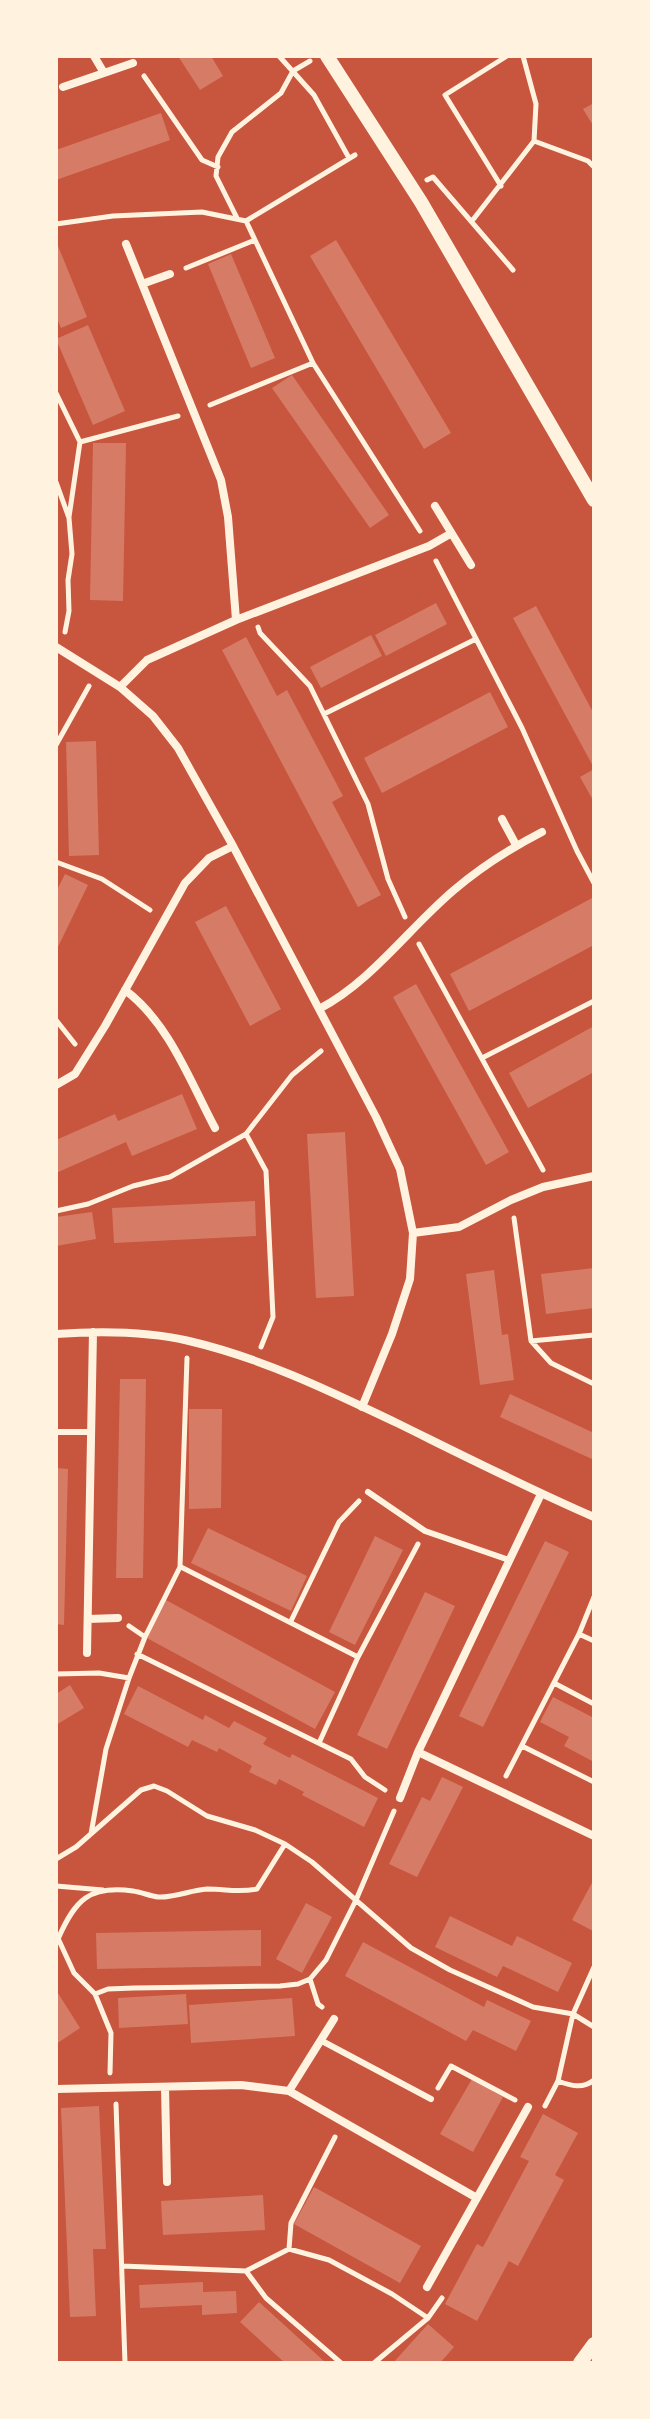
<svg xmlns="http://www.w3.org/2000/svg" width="650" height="2419" font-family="'Golos Text',sans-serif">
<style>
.building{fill:#d67c66}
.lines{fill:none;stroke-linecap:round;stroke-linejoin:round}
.path{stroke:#fff3e0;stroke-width:5}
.service{stroke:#fff3e0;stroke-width:6}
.minor{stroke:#fff3e0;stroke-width:8}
.tertiary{stroke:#fff3e0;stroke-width:14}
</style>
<rect width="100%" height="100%" fill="#c8553d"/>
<path class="building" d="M178,56H211L223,76L200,90Z
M594,103V127L583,109Z
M161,113L170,140L56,180V150Z
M336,240L451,433L424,449L310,256Z
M56,241L87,317L61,328L56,316Z
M231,254L275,358L251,368L208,264Z
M88,325L125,411L93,425L56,339Z
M292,375L389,515L370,528L272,388Z
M93,443H126L123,601L90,600Z
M436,603L447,624L386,656L375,635Z
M536,606L594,714V768L513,618Z
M371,635L382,656L321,688L310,667Z
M246,637L277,696L287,690L343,796L332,802L381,895L358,907L222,650Z
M490,692L508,727L382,793L364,758Z
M96,741L99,855L69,856L66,742Z
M594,769V802L580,777Z
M65,874L88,885L56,951V892Z
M594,897V945L469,1011L450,974Z
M226,906L281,1009L250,1026L195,922Z
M416,984L509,1152L486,1165L393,997Z
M594,1026V1072L528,1108L509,1073Z
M182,1094L197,1129L132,1156L126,1142L56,1173V1140L115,1114L118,1121Z
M345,1132L354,1296L316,1298L307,1134Z
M255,1201L256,1236L114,1243L112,1208Z
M92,1212L96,1239L56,1246V1217Z
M594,1268V1308L546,1314L541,1274Z
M494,1270L502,1335L508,1334L514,1380L480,1385L466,1274Z
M120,1379H146L143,1578H116Z
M510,1394L594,1433V1460L500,1417Z
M189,1409H222L221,1508L189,1509Z
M56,1468L68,1469L64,1625L56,1624Z
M208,1528L307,1576L291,1611L191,1563Z
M375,1536L403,1550L355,1645L329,1632Z
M545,1541L569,1552L483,1727L459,1716Z
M425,1592L455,1606L387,1749L357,1735Z
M166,1600L335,1692L315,1729L145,1637Z
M70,1685L84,1708L56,1725V1694Z
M138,1686L203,1720L205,1715L229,1728L234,1721L267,1738L263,1744L290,1758L292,1754L378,1798L364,1827L302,1795L304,1792L279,1779L276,1785L249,1772L252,1766L219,1748L217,1752L192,1740L188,1747L124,1714Z
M553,1697L594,1718V1762L564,1746L569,1737L540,1722Z
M442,1777L463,1787L417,1877L389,1864L422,1797L430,1801Z
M594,1879V1928L593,1931L572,1920Z
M306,1903L332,1917L302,1973L276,1959Z
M450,1916L512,1946L517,1936L572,1963L558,1992L503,1966L497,1977L435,1947Z
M261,1930V1966L97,1969L96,1933Z
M363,1942L484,2007L487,2000L531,2021L516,2051L473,2030L466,2041L345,1976Z
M56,1990L80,2028L56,2044Z
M186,1994L188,2024L119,2028L118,1998Z
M292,1998L295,2036L191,2043L189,2005Z
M472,2079L503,2097L473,2152L440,2134Z
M99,2106L106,2249H93L96,2316L70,2317L61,2108Z
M543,2114L578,2133L555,2175L564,2180L518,2266L509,2261L477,2321L445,2304L477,2244L483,2247L529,2161L520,2157Z
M314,2187L421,2246L400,2283L294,2224Z
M263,2195L265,2230L163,2235L161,2201Z
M203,2282V2292L236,2291L237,2313L202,2315V2305L140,2308L139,2285Z
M259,2302L326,2363H285L240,2322Z
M428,2324L454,2347L440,2363H393Z"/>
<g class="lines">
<path class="path" d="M279,56L314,95L349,158
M144,76L202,160L218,167
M534,141L588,161L594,167
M427,180L433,177L513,270
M501,186L445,95L507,56
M237,218L216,176L218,157L232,132L281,93L293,71L310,61
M246,221L313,363L420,531
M472,221L534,141L536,104L523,56
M56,224L113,216L202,212L246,221L355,155
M186,268L255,240
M56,393L80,442L69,517
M210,405L313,363
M80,442L178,416
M56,482L69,518L72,554L68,580L69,611L65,632
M436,561L522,728L577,851L594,883
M258,627L260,633L310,686L368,804L388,879L405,917
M324,714L476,639
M56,745L89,686
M56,862L102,879L150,910
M419,944L543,1170
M56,1020L75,1044
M482,1058L594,1001
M246,1134L266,1171L273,1317L261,1347
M56,1211L88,1204L133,1186L170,1177L246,1134L292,1075L321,1051
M514,1218L531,1341L594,1335
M532,1342L551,1363L594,1384
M181,1567L358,1657
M291,1621L339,1522L359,1501
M129,1626L145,1637
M579,1634L594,1641
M137,1654L351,1759L365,1777L385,1790
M56,1674L99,1673L129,1678
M554,1683L594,1704
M319,1743L358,1657L418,1544
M522,1746L594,1782
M506,1776L579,1634L594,1597
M91,1834L106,1749L129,1678L145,1637L180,1567L187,1358
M56,1859L76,1847L141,1790L154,1786L167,1791L207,1816L255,1830L285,1844L312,1862L411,1948L450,1970L533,2007L573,2014L594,2027
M56,1886L103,1890
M56,1934L74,1973L95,1994L111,2033L110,2073
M58,1939C75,1900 89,1885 133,1891C141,1892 150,1896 158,1897C174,1898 191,1890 207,1889C227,1889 237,1893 257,1889L285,1844
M310,1979L318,2004L322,2007
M95,1994L108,1989L134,1988L280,1986L298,1984L310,1979L326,1960L356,1900L394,1811
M558,2081C571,2086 583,2089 594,2080
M438,2088L451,2066L515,2100
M116,2104L125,2363
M545,2106L558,2081L573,2014L594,1967
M289,2249L329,2260L392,2294L428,2318
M122,2266L246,2271L266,2298L341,2363
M246,2271L289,2249L291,2223L335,2137
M374,2363L428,2318L442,2298"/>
<path class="service" d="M56,1432H91
M368,1492L425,1531L509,1560
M322,2041L431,2099"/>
<path class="minor" d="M104,73L133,63
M63,87L104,73L94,56
M126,244L221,480L228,517L236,620
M142,284L170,274
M435,506L471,565
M56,647L120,687L153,716L178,748L233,846L376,1117L400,1169L413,1233L410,1279L392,1334L362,1407
M120,687L147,660L236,620L429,546L450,534
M502,819L516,845
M125,990C169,1023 190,1081 215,1128
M319,1009C372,981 408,929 454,890C480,868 511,848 542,832
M56,1085L75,1074L105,1026L185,883L209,858L233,846
M413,1233L459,1227L511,1200L543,1187L594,1176
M56,1334C99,1331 146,1331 189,1341C262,1358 330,1391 397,1423C462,1455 527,1488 594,1517
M88,1619L118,1618
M87,1653L93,1332
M418,1752L594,1836
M400,1798L418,1752L541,1494
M165,2087L167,2182
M56,2089L241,2085L289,2091L477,2198
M289,2091L334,2019
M427,2287L528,2107"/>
<path class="tertiary" d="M327,56L421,202L594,500
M580,2363L594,2344"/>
</g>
<rect width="650" height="2419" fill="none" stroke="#fff3e0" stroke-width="116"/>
</svg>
